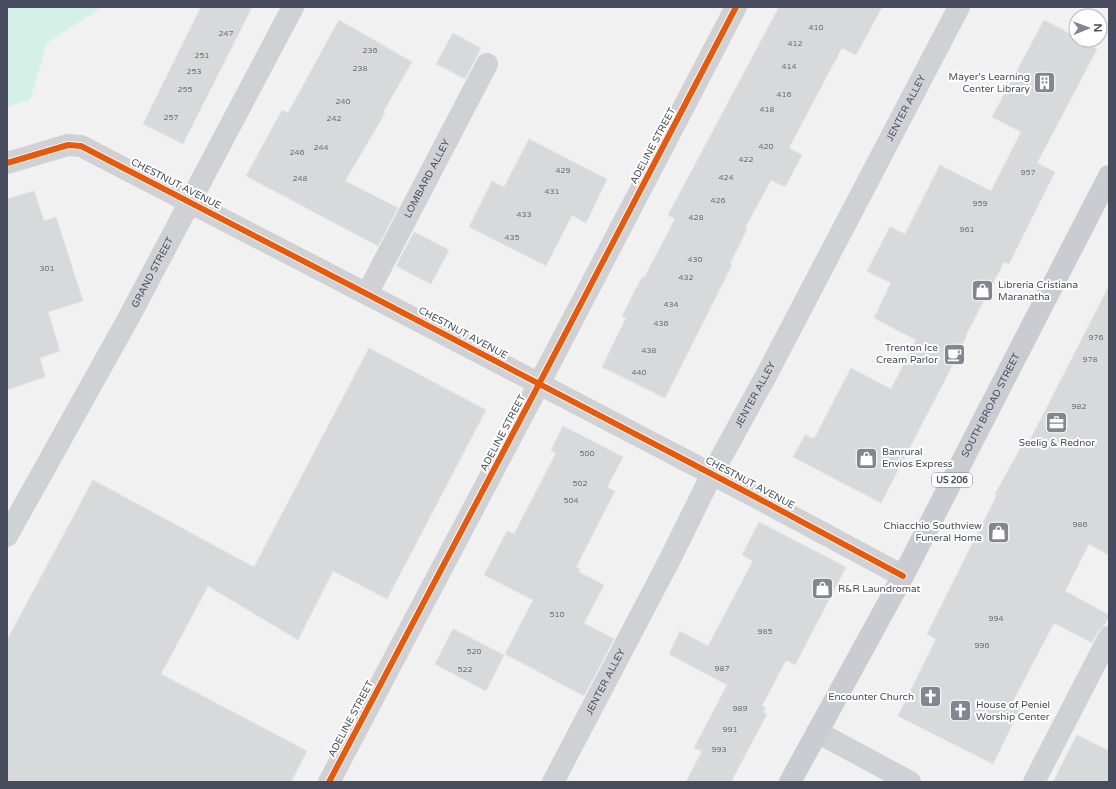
<svg xmlns="http://www.w3.org/2000/svg" width="1116" height="789" font-family="'Varela Round',sans-serif">
<style>
.green{fill:#d4f1e7}
.building{fill:#d8d9db;stroke:#e3e3e4}
.lines{fill:none;stroke-linecap:round;stroke-linejoin:round}
.minor{stroke:#cfd1d4;stroke-width:22}
.major{stroke:#caccd1;stroke-width:22}
.cycleway-casing{stroke:#fff;stroke-width:8}
.cycleway{stroke:#e8590c;stroke-width:6}
.labels{text-anchor:middle;dominant-baseline:central;stroke-width:4;stroke-linejoin:round;paint-order:stroke}
.number-label{font-size:8px;fill:#6d727e}
.shield{fill:#fff;stroke:#7e828e;stroke-width:1}
.shield-label{font-size:9px;font-weight:bold;fill:#474d5e}
.poi-label{font-size:10px;fill:#474d5e;stroke:#fff;text-anchor:end}
.street-label{font-size:10px;fill:#474d5e;stroke:#fff}
</style>
<rect width="100%" height="100%" fill="#f1f1f1"/>
<path class="green" d="M7,7H102L47,43L30,100L7,107Z"/>
<path class="building" d="M201,7H252L183,144L143,124Z
M779,7H882L856,55L842,48L829,72L789,148L802,155L785,187L771,180L745,228L747,229L730,264L732,265L665,398L602,367L626,318L622,316L642,277L644,278L675,219L668,215Z
M339,20L412,62L383,112L385,113L345,181L398,208L378,246L246,176L282,110L288,113Z
M1044,20L1076,37V40H1081L1097,49L1037,163L1055,172L1009,264L1004,262L966,335H967L949,372L881,503L793,457L805,435L814,439L851,368L891,389L916,340L874,318L891,283L867,271L890,227L905,234L940,165L991,191L1021,132L992,117Z
M453,33L481,48L465,79L436,64Z
M529,139L607,179L586,223L572,215L546,266L469,227L492,181L504,187Z
M34,191L44,221L56,217L83,301L48,312L60,351L40,358L45,377L7,390V199Z
M414,232L449,250L431,284L396,266Z
M1109,286V555L1089,544L1065,591L1109,615V617L1104,626L1098,631L1092,643L1054,623L1012,703L1021,707L993,764L898,716L936,639L927,634L997,495L995,494L1025,440L1029,442Z
M369,348L486,410L387,599L333,571L298,640L208,586L161,674L307,751L291,782H7V640L93,480L254,567Z
M563,426L623,457L607,487L615,491L576,567L580,569L579,572L604,585L584,623L614,639L584,696L505,654L533,600L484,575L507,531L514,534L556,453L551,450Z
M759,522L846,567L795,665L786,660L762,706L766,708L763,712L767,714L731,782H686L702,751L694,748L727,685L669,654L680,631L708,646L753,561L742,555Z
M453,629L504,655L486,691L435,664Z
M1077,735L1109,751V782H1053Z"/>
<g class="lines">
<g class="minor">
<path d="M7,163L68,145L81,146L367,294L750,494L903,576"/>
<path id="s1" d="M367,294L487,64"/>
<path id="s2" d="M7,536L128,319L293,7"/>
<path d="M817,732L910,782"/>
<path d="M329,782L539,384L736,7"/>
<path id="s3" d="M553,782L668,563L712,474L768,372L959,7"/>
<path d="M1034,782L1109,637"/>
</g>
<path class="major" id="s4" d="M790,782L903,576L1109,176"/>
<defs>
<path id="cycleway" d="M7,163L68,145L81,146L367,294L750,494L903,576
M329,782L539,384L736,7"/>
</defs>
<use href="#cycleway" class="cycleway-casing"/>
<use href="#cycleway" class="cycleway"/>
</g>
<defs>
<symbol id="building-square" viewBox="-11 -11 22 22"><rect x="-9" y="-9" width="18" height="18" rx="4" fill="#828691" stroke="#fff"/><path d="M-4-6H4V6H1V3H-1V6H-4ZM-2.5-4.3h1.7v1.8h-1.7ZM.8-4.3h1.7v1.8H.8ZM-2.5-1h1.7V.8h-1.7ZM.8-1h1.7V.8H.8Z" fill="#fff"/></symbol>
<symbol id="shop-square" viewBox="-11 -11 22 22"><rect x="-9" y="-9" width="18" height="18" rx="4" fill="#828691" stroke="#fff"/><path d="M-5-2.5h2.3a2.7 3.5 0 0 1 5.4 0H5L5.5 6h-11ZM-1.5-2.5h3a1.5 2.3 0 0 0-3 0Z" fill="#fff"/></symbol>
<symbol id="cafe-square" viewBox="-11 -11 22 22"><rect x="-9" y="-9" width="18" height="18" rx="4" fill="#828691" stroke="#fff"/><path d="M-5.5-4.5H6V0H3Q3 3.5 0 3.5H-2.5Q-5.5 3.5-5.5 0ZM3-3.2v2h1.7v-2ZM-6 4.5H4V6H-6Z" fill="#fff"/></symbol>
<symbol id="office-square" viewBox="-11 -11 22 22"><rect x="-9" y="-9" width="18" height="18" rx="4" fill="#828691" stroke="#fff"/><path d="M-6-3h4V-5.5h4V-3h4V5H-6ZM-1-4.5V-3h2v-1.5ZM-6 0V1H6V0Z" fill="#fff"/></symbol>
<symbol id="church-square" viewBox="-11 -11 22 22"><rect x="-9" y="-9" width="18" height="18" rx="4" fill="#828691" stroke="#fff"/><path d="M-1.2-6h2.4v3.5h3.3v2.4h-3.3V6h-2.4V-.1h-3.3v-2.4h3.3Z" fill="#fff"/></symbol>
</defs>
<g fill-rule="evenodd">
<use href="#building-square" x="1032" y="70" width="25" height="25"/>
<use href="#shop-square" x="970" y="278" width="25" height="25"/>
<use href="#cafe-square" x="942" y="342" width="25" height="25"/>
<use href="#office-square" x="1044" y="410" width="25" height="25"/>
<use href="#shop-square" x="854" y="446" width="25" height="25"/>
<use href="#shop-square" x="986" y="520" width="25" height="25"/>
<use href="#shop-square" x="810" y="576" width="25" height="25"/>
<use href="#church-square" x="918" y="684" width="25" height="25"/>
<use href="#church-square" x="948" y="698" width="25" height="25"/>
</g>
<g class="labels">
<g class="number-label">
<text x="816" y="27">410</text>
<text x="226" y="33">247</text>
<text x="795" y="43">412</text>
<text x="370" y="50">236</text>
<text x="202" y="55">251</text>
<text x="789" y="66">414</text>
<text x="360" y="68">238</text>
<text x="194" y="71">253</text>
<text x="185" y="89">255</text>
<text x="784" y="94">416</text>
<text x="343" y="101">240</text>
<text x="767" y="109">418</text>
<text x="171" y="117">257</text>
<text x="334" y="118">242</text>
<text x="766" y="146">420</text>
<text x="321" y="147">244</text>
<text x="297" y="152">246</text>
<text x="746" y="159">422</text>
<text x="563" y="170">429</text>
<text x="1028" y="172">957</text>
<text x="726" y="177">424</text>
<text x="300" y="178">248</text>
<text x="552" y="191">431</text>
<text x="718" y="200">426</text>
<text x="980" y="203">959</text>
<text x="524" y="214">433</text>
<text x="696" y="217">428</text>
<text x="967" y="229">961</text>
<text x="512" y="237">435</text>
<text x="695" y="259">430</text>
<text x="47" y="268">301</text>
<text x="686" y="277">432</text>
<text x="671" y="304">434</text>
<text x="661" y="323">436</text>
<text x="1096" y="337">976</text>
<text x="649" y="350">438</text>
<text x="1090" y="359">978</text>
<text x="639" y="372">440</text>
<text x="1079" y="406">982</text>
<text x="587" y="453">500</text>
<text x="580" y="483">502</text>
<text x="571" y="500">504</text>
<text x="1080" y="524">986</text>
<text x="557" y="614">510</text>
<text x="996" y="618">994</text>
<text x="765" y="631">985</text>
<text x="982" y="645">996</text>
<text x="474" y="651">520</text>
<text x="722" y="668">987</text>
<text x="465" y="669">522</text>
<text x="740" y="708">989</text>
<text x="730" y="729">991</text>
<text x="719" y="749">993</text>
</g>
<rect class="shield" x="932" y="473" width="40" height="14" rx="3"/>
<g class="shield-label">
<text x="952" y="480">US 206</text>
</g>
<g class="poi-label">
<text x="1030" y="77">Mayer's Learning<tspan x="1030" dy="12">Center Library</tspan></text>
<text x="998" y="285" text-anchor="start">Libreria Cristiana<tspan x="998" dy="12">Maranatha</tspan></text>
<text x="938" y="348">Trenton Ice<tspan x="938" dy="12">Cream Parlor</tspan></text>
<text x="1057" y="443" text-anchor="middle">Seelig &amp; Rednor</text>
<text x="882" y="452" text-anchor="start">Banrural<tspan x="882" dy="12">Envios Express</tspan></text>
<text x="982" y="526">Chiacchio Southview<tspan x="982" dy="12">Funeral Home</tspan></text>
<text x="838" y="589" text-anchor="start">R&amp;R Laundromat</text>
<text x="914" y="697">Encounter Church</text>
<text x="976" y="705" text-anchor="start">House of Peniel<tspan x="976" dy="12">Worship Center</tspan></text>
</g>
<g class="street-label">
<text stroke="none"><textPath href="#s3" startOffset="761">JENTER ALLEY</textPath></text>
<text transform="translate(653 146) rotate(-62)">ADELINE STREET</text>
<text stroke="none"><textPath href="#s1" startOffset="130">LOMBARD ALLEY</textPath></text>
<text transform="translate(176 184) rotate(27)">CHESTNUT AVENUE</text>
<text stroke="none"><textPath href="#s2" startOffset="301">GRAND STREET</textPath></text>
<text transform="translate(463 333) rotate(28)">CHESTNUT AVENUE</text>
<text stroke="none"><textPath href="#s3" startOffset="437">JENTER ALLEY</textPath></text>
<text stroke="none"><textPath href="#s4" startOffset="427">SOUTH BROAD STREET</textPath></text>
<text transform="translate(503 433) rotate(-62)">ADELINE STREET</text>
<text transform="translate(750 483) rotate(28)">CHESTNUT AVENUE</text>
<text stroke="none"><textPath href="#s3" startOffset="113">JENTER ALLEY</textPath></text>
<text transform="translate(351 719) rotate(-62)">ADELINE STREET</text>
</g>
</g>
<rect width="1116" height="789" fill="none" stroke="#474d5e" stroke-width="16"/>
<g transform="translate(1088 28) rotate(89)"><circle r="19" fill="#ffffff" stroke="#b5b8bf"/>
<path d="M0-3L7 15L0 10L-7 15Z" fill="#828691"/>
<text y="-6" font-size="11" font-weight="bold" text-anchor="middle" fill="#474d5e">N</text>
</g>
</svg>
